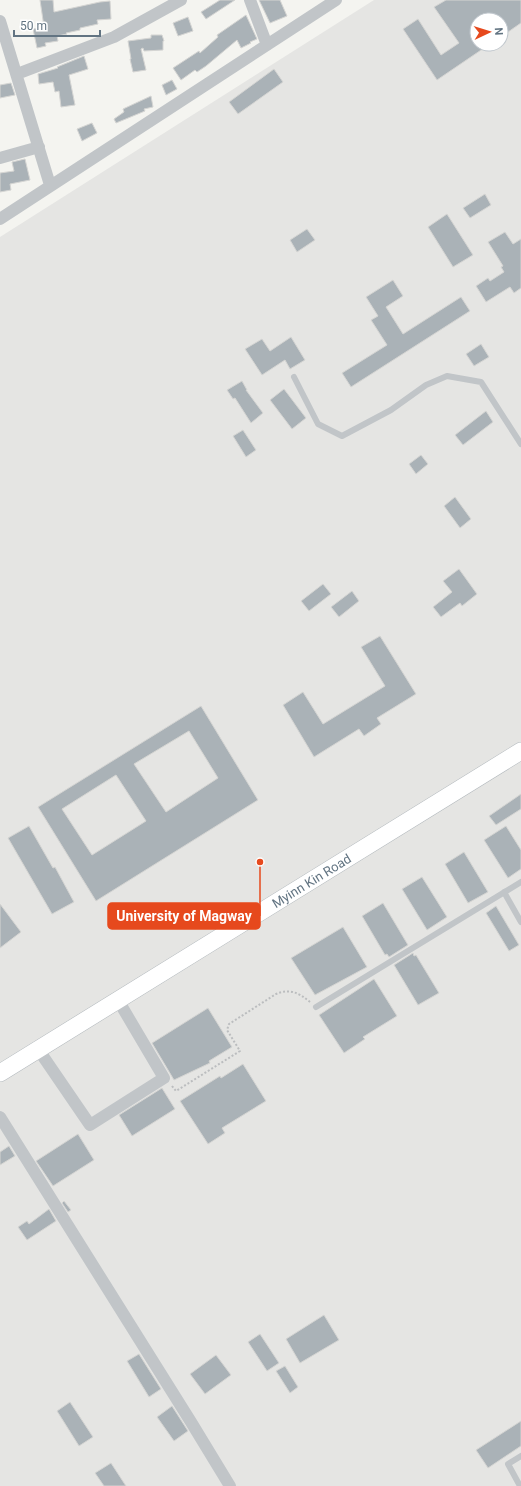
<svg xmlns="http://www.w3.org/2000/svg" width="521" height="1486" font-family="Roboto,sans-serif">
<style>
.built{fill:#e5e5e3;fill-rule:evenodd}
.building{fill:#aab2b7;stroke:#d5d5d3;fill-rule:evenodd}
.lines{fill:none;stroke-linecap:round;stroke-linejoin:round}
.secondary-casing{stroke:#b3b9bd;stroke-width:18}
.path{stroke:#bbbdbf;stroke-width:2;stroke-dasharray:2 2;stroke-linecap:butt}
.lane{stroke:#c1c5c8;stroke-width:6}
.street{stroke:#c1c5c8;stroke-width:12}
.secondary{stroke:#fff;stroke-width:17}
.labels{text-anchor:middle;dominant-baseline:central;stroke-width:4;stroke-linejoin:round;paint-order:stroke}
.street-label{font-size:13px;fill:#627482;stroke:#fff}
.leader{fill:none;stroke:#e6491d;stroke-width:1.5}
.callout-dot{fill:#e6491d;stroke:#fff;stroke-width:1.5}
.callout{fill:#e6491d;stroke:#e6491d;stroke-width:1.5}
.callout-label{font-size:14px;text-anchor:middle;font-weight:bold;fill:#fff}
</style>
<rect width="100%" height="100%" fill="#f4f4f0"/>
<path class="built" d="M374,0H521V1486H0V237ZM477,20H501V44H477Z"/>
<path class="building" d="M40,0H53L54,12L100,2L110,1L111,19L97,20L98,24L80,28V30L66,33L67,34L57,36L58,41L45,43L46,46L37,48L33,29L44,27Z
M220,0H235L206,19L201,12Z
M259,0H280L287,16L270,23Z
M446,0H521V23L501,37V20H477V44H490L437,80L403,29L418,19L441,55L459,43L434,7Z
M246,15L257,39L250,42L251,43L241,48L237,40L206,66L197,72L195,70L181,80L173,68L199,51L200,53L218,37L217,35Z
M188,17L193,31L178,36L173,23Z
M151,35H162L164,41H163V50L144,51L143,48L141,49L146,70L133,72L130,59H131L128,41L151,38Z
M84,56L88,69L69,75L75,105L61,107L59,91L55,92L53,82L39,84L38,74L58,68L57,67Z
M274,69L283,82L238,114L229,102Z
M172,80L177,89L166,95L162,85Z
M11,83L15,95L0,98V85Z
M151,96L153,107L144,109L145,111L116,123L114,119L124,112L123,109Z
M92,123L97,133L82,141L77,129Z
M25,159L30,180L10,184L11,190L0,192V173L14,171L12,162Z
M485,194L491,205L470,218L463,208Z
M447,214L473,255L453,267L428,227Z
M307,229L315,240L297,252L290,240Z
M505,232L513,244L521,239V288L514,293L510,287L486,302L476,286L488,278L490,281L504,272L501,267L503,266L488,242Z
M393,280L403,296L386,307L403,334L461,297L470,311L351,387L342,373L387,345L371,320L378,316L366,297Z
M291,337L305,360L290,369L285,360L262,375L245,349L262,339L270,351Z
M481,344L489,357L474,366L466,354Z
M242,381L247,390H246L263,413L251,423L235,398L233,399L227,390Z
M284,389L306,418L292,429L270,400Z
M486,411L493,422L463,445L455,435Z
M243,430L256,450L246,457L233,436Z
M421,455L428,464L416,474L409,464Z
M455,497L471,519L460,528L444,506Z
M459,569L477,594L462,606L460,603L441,617L433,607L452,592L443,581Z
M323,584L331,594L309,611L301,601Z
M352,591L359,601L339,617L331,607Z
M380,636L416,694L377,718L381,724L364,736L359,729L314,757L283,705L303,692L323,724L385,686L361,647Z
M201,706L258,800L96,901L38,807ZM189,731L218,778L166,812L134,764ZM116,775L146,821L92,855L62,809Z
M521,794V809L496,825L489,816Z
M29,826L53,868L55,867L74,902L52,914L8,838Z
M506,826L521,850V869L508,878L484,840Z
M464,852L488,892L468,903L445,864Z
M422,877L447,917L427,930L402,889Z
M383,903L408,945L389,957L387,954L385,955L362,916Z
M0,904L21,932L0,948Z
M496,906L519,945L509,951L486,913Z
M343,927L367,967L315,995L291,958Z
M413,953L414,956L416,955L439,993L418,1005L394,965Z
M374,979L397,1016L363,1037L365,1039L344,1053L319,1015Z
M208,1008L232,1047L209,1061L210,1063L174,1080L152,1043Z
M243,1064L266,1101L222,1128L225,1133L208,1144L180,1101L220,1076L221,1078Z
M162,1088L175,1109L132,1136L119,1115Z
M78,1134L94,1160L53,1186L36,1161Z
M9,1146L15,1156L0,1165V1152Z
M64,1201L71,1210L68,1212L62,1203Z
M49,1209L56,1221L27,1240L18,1227L27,1221L29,1224Z
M324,1315L339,1340L300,1363L286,1339Z
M260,1334L279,1363L267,1371L248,1342Z
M139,1354L161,1389L149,1397L127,1361Z
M216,1355L231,1375L205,1394L190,1374Z
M285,1366L298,1387L290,1393L276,1371Z
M70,1402L93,1437L79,1446L57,1411Z
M172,1406L188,1431L174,1441L157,1417Z
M521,1421V1446L488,1468L476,1450Z
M111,1463L126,1486H104L95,1473Z"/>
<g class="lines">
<defs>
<g id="secondary">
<path id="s1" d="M0,1073L521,751"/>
</g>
</defs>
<use href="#secondary" class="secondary-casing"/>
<path class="path" d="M172,1086L176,1091L240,1051L227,1030L229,1024L276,994C290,988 299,993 310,1002"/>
<path class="lane" d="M294,377L318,424L342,436L391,410L426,385L447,376L481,382L521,444
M504,892L521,922
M316,1007L521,882
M520,1486L508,1464L521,1456"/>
<path class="street" d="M250,0L267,45
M0,21L50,185
M17,74L114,37L181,0
M0,158L39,147
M0,219L336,0
M38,1049L90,1125L164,1078L118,1000
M0,1117L191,1422L230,1486"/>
<use href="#secondary" class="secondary"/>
</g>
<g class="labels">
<g class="street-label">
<text stroke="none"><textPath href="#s1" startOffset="366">Myinn Kin Road</textPath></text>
</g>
</g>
<path class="leader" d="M260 862L260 916"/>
<circle class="callout-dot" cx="260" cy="862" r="4"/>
<rect class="callout" x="108" y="903" width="152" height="26" rx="4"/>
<g class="callout-label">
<text x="184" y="921">University of Magway</text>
</g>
<g transform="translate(489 32) rotate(86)"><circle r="19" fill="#ffffff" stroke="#c0c7cd"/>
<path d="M0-3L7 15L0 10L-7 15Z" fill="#e6491d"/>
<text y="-6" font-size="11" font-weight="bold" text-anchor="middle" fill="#627482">N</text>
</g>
<path d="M14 30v6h86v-6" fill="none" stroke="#627482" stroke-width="2"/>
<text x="20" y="30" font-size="12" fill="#627482" stroke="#ffffff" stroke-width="3" paint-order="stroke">50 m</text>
</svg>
